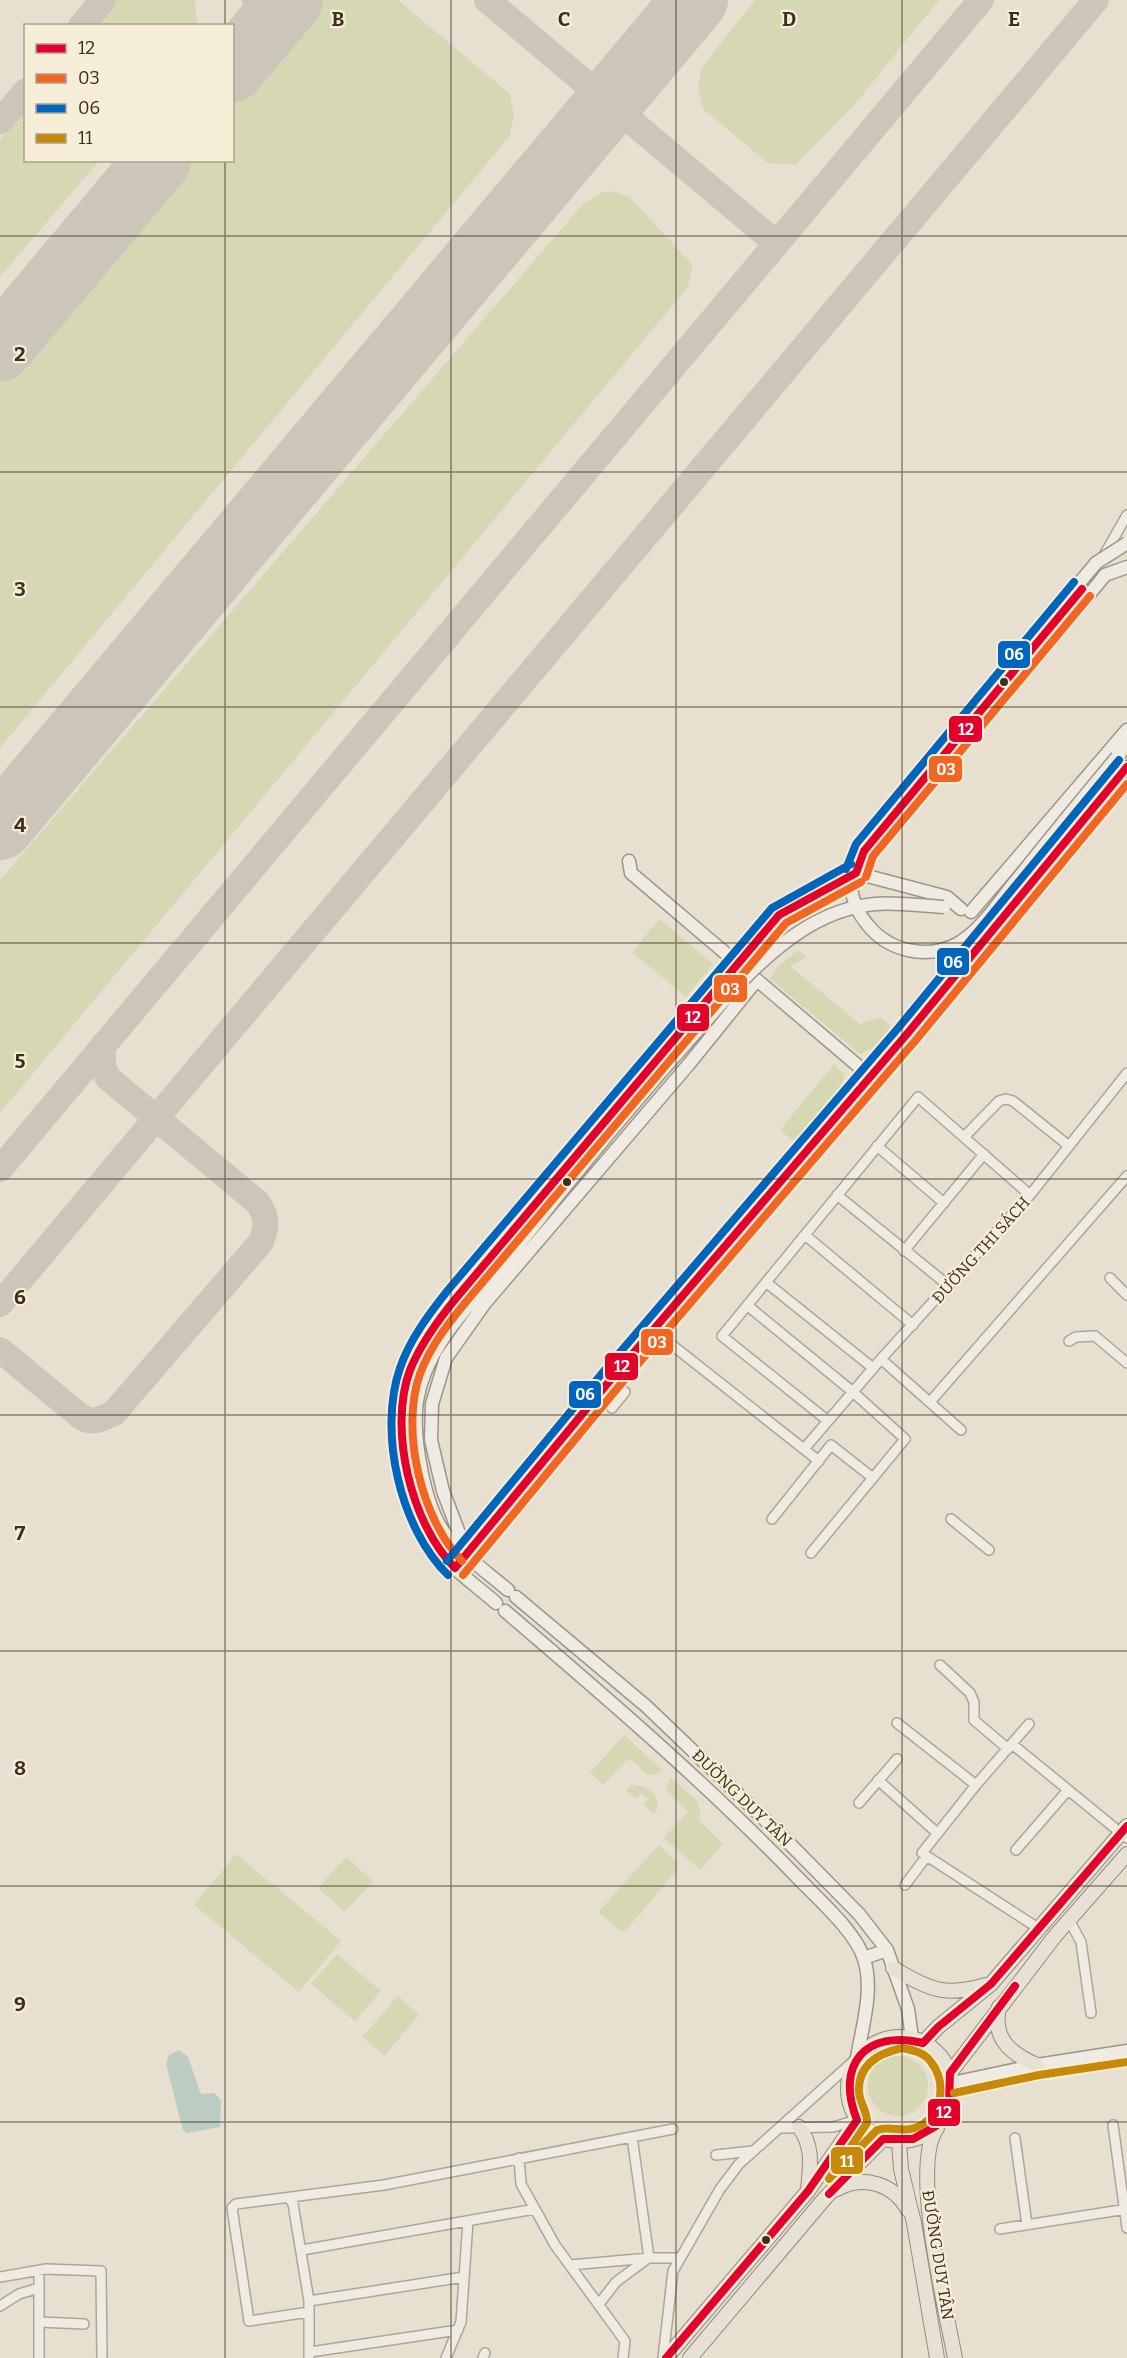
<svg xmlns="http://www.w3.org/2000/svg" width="1127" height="2358" font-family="Bitter,serif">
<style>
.green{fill:#d6d7b3}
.water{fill:#bcccc2}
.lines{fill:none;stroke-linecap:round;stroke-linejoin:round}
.taxiway{stroke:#cbc5ba;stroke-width:26}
.runway{stroke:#cbc5ba;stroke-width:66}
.street-casing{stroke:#ada599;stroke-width:12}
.secondary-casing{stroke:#9c958a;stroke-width:15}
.primary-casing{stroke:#928b80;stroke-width:16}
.street{stroke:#efebe3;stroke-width:9}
.secondary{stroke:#efebe3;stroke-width:12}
.primary{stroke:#e6e1d4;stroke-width:14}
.secondary-bridge-casing{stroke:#9c958a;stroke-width:15;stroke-linecap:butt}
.secondary-bridge{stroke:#efebe3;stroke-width:12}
.bus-1-casing{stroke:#f7eed8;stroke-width:12}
.bus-2-casing{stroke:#f7eed8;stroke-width:12}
.bus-3-casing{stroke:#f7eed8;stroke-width:12}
.bus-4-casing{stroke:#f7eed8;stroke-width:12}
.bus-1{stroke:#e4002b;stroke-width:8}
.bus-2{stroke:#f26522;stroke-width:8}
.bus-3{stroke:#0065bd;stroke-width:8}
.bus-4{stroke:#c88808;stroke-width:8}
.grid{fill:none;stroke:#3d2e20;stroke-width:1.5;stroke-opacity:0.55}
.bus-dot{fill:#3d2e20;stroke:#f7eed8;stroke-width:2}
.labels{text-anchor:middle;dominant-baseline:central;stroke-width:4.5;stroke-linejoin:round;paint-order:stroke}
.street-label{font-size:16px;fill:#3d2e20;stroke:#f7eed8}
.grid-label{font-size:20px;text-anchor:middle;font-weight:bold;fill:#3d2e20;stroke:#f7eed8;stroke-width:4.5;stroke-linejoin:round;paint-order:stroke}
.line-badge{stroke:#f7eed8;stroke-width:2}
.badge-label{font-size:16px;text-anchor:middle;font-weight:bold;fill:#fff}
</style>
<rect width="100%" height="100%" fill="#e7e0d1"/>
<path class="green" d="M114,0H195L197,25H93Z
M316,0H398L510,94L514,116L509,137L0,748V377L181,161L232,160L233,100Z
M755,0H939L856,103L796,164L768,163L703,109L698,86L702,67Z
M25,108L26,160L99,161L0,277V140Z
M612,191L629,197L693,265L688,287L0,1113V880L583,204L600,193Z
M659,919L713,964L686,997L632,952Z
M798,950L808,957L790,966L860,1024L880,1017L893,1028L874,1047L860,1054L770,979L775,969Z
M834,1064L844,1074L842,1087L795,1142L780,1130Z
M624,1735L662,1770L657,1774L648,1775L629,1758L603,1785L590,1773Z
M670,1777L697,1801L701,1814L699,1820L723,1844L700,1870L664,1838L688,1811L666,1791Z
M631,1785C646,1785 656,1791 658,1806L654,1814L643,1805L648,1800L642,1794L636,1799L626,1790Z
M659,1845L677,1863V1870L628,1928L622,1932L598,1912Z
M236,1854L341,1941L299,1992L194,1905Z
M346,1857L373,1881L345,1912L318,1888Z
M337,1954L381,1991L355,2021L311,1984Z
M398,1996L419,2015L384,2056L362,2037Z
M868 2086a30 30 0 1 1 60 0a30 30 0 1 1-60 0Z"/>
<path class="water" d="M179,2050L188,2057L200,2092L203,2094L214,2093L221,2100L220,2127L188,2133L183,2131L166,2064L169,2055Z"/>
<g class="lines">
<path class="taxiway" d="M255,0L261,20L260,36
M487,0L776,243
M285,6L287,0
M81,26L103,0
M0,121L26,91
M0,1169L981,0
M0,1304L1096,0
M0,1350L80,1416C92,1425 101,1419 114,1413L261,1242C267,1226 268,1217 257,1202L108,1078L103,1066V1045"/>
<path class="runway" d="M232,69L290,0
M0,348L158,160
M0,827L695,0"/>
<defs>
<path id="street" d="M1103,557L1127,515
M964,1137L999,1101L1006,1099L1013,1101L1069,1146
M877,1146L944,1203
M837,1195L949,1286
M805,1235L913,1325
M904,1251L984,1154
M1110,1278L1127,1295
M767,1283L873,1368
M748,1306L853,1392L905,1439L811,1553
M653,1330L819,1461
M1069,1341L1076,1337L1095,1336L1127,1363
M881,1359L961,1430
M930,1402L1127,1176
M612,1408L625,1392
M828,1421L722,1336L918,1097L1030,1195
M804,1449L881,1359L1030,1195L1127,1073
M772,1519L831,1445L873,1478
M951,1519L989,1550
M940,1665L970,1693L974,1702V1720L1008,1749
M897,1723L976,1785
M1029,1724L976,1785L922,1853L1038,1928
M1012,1744L1127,1838
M878,1780L937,1833
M859,1803L897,1759
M1016,1850L1068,1790
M905,1885L926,1857
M1069,1920L1081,1942L1091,2013
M1113,2125L1127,2228
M780,2128L833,2127L857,2120
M632,2137L649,2258
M1015,2138L1027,2225
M716,2155L753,2151
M519,2158L521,2184L555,2245L625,2341L623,2358
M289,2198L293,2204L309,2301V2358
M1000,2229L1127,2209
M302,2250L535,2209
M570,2265L649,2258H679
M39,2271V2358
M0,2277L46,2269L101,2271L102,2358
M309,2301L464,2277
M599,2304L616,2282L647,2259
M0,2306L19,2294L39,2288
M309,2312L249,2321L232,2208L236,2204L384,2185L673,2129
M40,2322L84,2324
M310,2352L458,2330
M446,2358L461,2322L468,2221
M483,2358L485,2353
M663,2358L673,2271L720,2189L739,2164L857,2058"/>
<path id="secondary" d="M1117,757L1127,745
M859,848L1096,563
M629,861L631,873L870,1076
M856,873L947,897L961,909
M971,912L1127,730
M467,1554L443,1491L431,1440L432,1404L446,1358L485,1303L689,1064L756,981
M455,1568L612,1378L907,1034L1127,767
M508,1590C488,1573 464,1556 447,1536C424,1509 412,1435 417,1401C426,1344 472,1304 506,1261C580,1166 658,1073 739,984
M516,1597L646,1706L784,1838L859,1914L887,1950L908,2009L912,2038
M496,1603C477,1586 454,1571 438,1550C427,1536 421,1517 416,1500C395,1435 398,1382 433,1323L779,915L856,873L1097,585L1105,575L1127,567
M505,1611C606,1697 706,1783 798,1878C818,1899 856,1932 864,1959C874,1990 862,2027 857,2058
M864,1958L887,1950
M952,2083L1037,2065L1127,2051"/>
<path id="primary" d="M893,1968C929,1990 946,1997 986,1985
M999,2007C992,2039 1011,2054 1037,2065
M848 2089a52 52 0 1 1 104 0a52 52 0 1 1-104 0Z
M923,2043L938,2027L991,1984L1127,1826
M950,2073L1055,1936L1127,1854
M799,2127C814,2147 810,2166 808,2190
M937,2128C910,2165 946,2310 955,2358
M899,2142L901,2169L914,2223L937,2358
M837,2189C863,2174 894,2184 908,2210
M666,2358L808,2191L857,2120
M690,2358L826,2197L883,2139"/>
</defs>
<use href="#street" class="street-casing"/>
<use href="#secondary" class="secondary-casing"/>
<use href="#primary" class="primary-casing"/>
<use href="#street" class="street"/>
<use href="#secondary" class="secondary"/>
<use href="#primary" class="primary"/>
<defs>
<path id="secondary-bridge" d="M1096,563L1127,543
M859,848C847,874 848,901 867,924C888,951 926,960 957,944C981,931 999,901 1016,881C1049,839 1083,798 1117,757
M739,984C776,946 819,909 875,904C897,902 921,906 944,907"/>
</defs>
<use href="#secondary-bridge" class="secondary-bridge-casing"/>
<use href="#secondary-bridge" class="secondary-bridge"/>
<defs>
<path id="bus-1" d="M856,873L864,851L1082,589
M455,1568L612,1378L907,1034L1127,767
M455,1568C411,1524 388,1429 410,1370C421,1343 438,1320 457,1297L779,915L856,873
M829,2194L883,2139H913L936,2126L949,2103L950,2073L1015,1986
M666,2358L808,2191L857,2120C835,2065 865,2029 923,2043L938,2027L991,1984L1127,1826"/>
<path id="bus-2" d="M866,877L873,856L1090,596
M462,1561C421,1519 400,1429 420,1374C430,1347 447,1325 465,1303L786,923L861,882
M463,1575L620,1385L915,1041L1127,784"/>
<path id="bus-3" d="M846,869L856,844L1074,582
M447,1561L604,1371L899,1027L1119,760
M448,1575C400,1528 378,1432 400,1368C410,1339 429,1314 448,1290L772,908L851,864"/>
<path id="bus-4" d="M902,2048C912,2050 924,2052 931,2062C946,2081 943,2111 923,2124C907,2135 892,2125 877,2130L829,2179L867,2123C868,2112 859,2102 859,2091C858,2064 879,2053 902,2048Z
M954,2093L1039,2075L1127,2062"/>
</defs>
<use href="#bus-1" class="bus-1-casing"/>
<use href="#bus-2" class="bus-2-casing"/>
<use href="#bus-3" class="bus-3-casing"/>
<use href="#bus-4" class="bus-4-casing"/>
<use href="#bus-1" class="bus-1"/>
<use href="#bus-2" class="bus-2"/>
<use href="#bus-3" class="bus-3"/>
<use href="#bus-4" class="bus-4"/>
</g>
<path class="grid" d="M225,0V26M451,0V2358M676,0V2358M902,0V2358M225,160V2358M0,236H1127M0,472H1127M0,707H1127M0,943H1127M0,1179H1127M0,1415H1127M0,1651H1127M0,1886H1127M0,2122H1127"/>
<g class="bus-dot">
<circle cx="1004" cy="682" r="5"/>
<circle cx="567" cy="1182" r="5"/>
<circle cx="766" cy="2240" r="5"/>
</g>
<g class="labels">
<g class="street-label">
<text transform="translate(981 1250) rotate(-48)">ĐƯỜNG THI SÁCH</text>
<text transform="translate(742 1798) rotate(44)">ĐƯỜNG DUY TÂN</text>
<text transform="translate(938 2255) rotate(81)">ĐƯỜNG DUY TÂN</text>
</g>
</g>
<g class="grid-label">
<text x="338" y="26">B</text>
<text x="564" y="26">C</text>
<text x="789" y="26">D</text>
<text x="1014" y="26">E</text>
<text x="20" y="361">2</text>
<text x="20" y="596">3</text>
<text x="20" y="832">4</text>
<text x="20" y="1068">5</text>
<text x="20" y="1304">6</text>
<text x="20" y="1540">7</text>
<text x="20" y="1775">8</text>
<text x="20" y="2011">9</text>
</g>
<g class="line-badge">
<rect x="997" y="640" width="34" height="29" rx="6" fill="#0065bd"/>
<rect x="948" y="715" width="35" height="28" rx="6" fill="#e4002b"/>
<rect x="928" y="755" width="35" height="28" rx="6" fill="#f26522"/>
<rect x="936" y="947" width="34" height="29" rx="6" fill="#0065bd"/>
<rect x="713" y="974" width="35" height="29" rx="6" fill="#f26522"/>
<rect x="676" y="1003" width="34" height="29" rx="6" fill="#e4002b"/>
<rect x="640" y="1328" width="34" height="28" rx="6" fill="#f26522"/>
<rect x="604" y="1352" width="35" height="29" rx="6" fill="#e4002b"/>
<rect x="568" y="1380" width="34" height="29" rx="6" fill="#0065bd"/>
<rect x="927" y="2098" width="34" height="29" rx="6" fill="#e4002b"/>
<rect x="830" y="2146" width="34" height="29" rx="6" fill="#c88808"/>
</g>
<g class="badge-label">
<text x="1014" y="660">06</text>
<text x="966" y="735">12</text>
<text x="946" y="775">03</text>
<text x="953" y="968">06</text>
<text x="730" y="995">03</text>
<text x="693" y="1023">12</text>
<text x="657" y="1348">03</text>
<text x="622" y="1372">12</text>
<text x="585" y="1400">06</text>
<text x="944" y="2118">12</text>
<text x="847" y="2167">11</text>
</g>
<rect x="24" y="24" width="210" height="138" fill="#f7eed8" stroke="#ada18e" stroke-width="1.5"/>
<rect x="36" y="44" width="30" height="9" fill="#e4002b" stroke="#ada18e" stroke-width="1.5"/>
<text x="78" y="54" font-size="18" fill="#3d2e20">12</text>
<rect x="36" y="74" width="30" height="9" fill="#f26522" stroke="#ada18e" stroke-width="1.5"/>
<text x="78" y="84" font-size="18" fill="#3d2e20">03</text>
<rect x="36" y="104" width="30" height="9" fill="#0065bd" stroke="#ada18e" stroke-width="1.5"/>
<text x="78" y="114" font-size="18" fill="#3d2e20">06</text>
<rect x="36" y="134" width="30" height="9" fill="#c88808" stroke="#ada18e" stroke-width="1.5"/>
<text x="78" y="144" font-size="18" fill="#3d2e20">11</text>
</svg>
